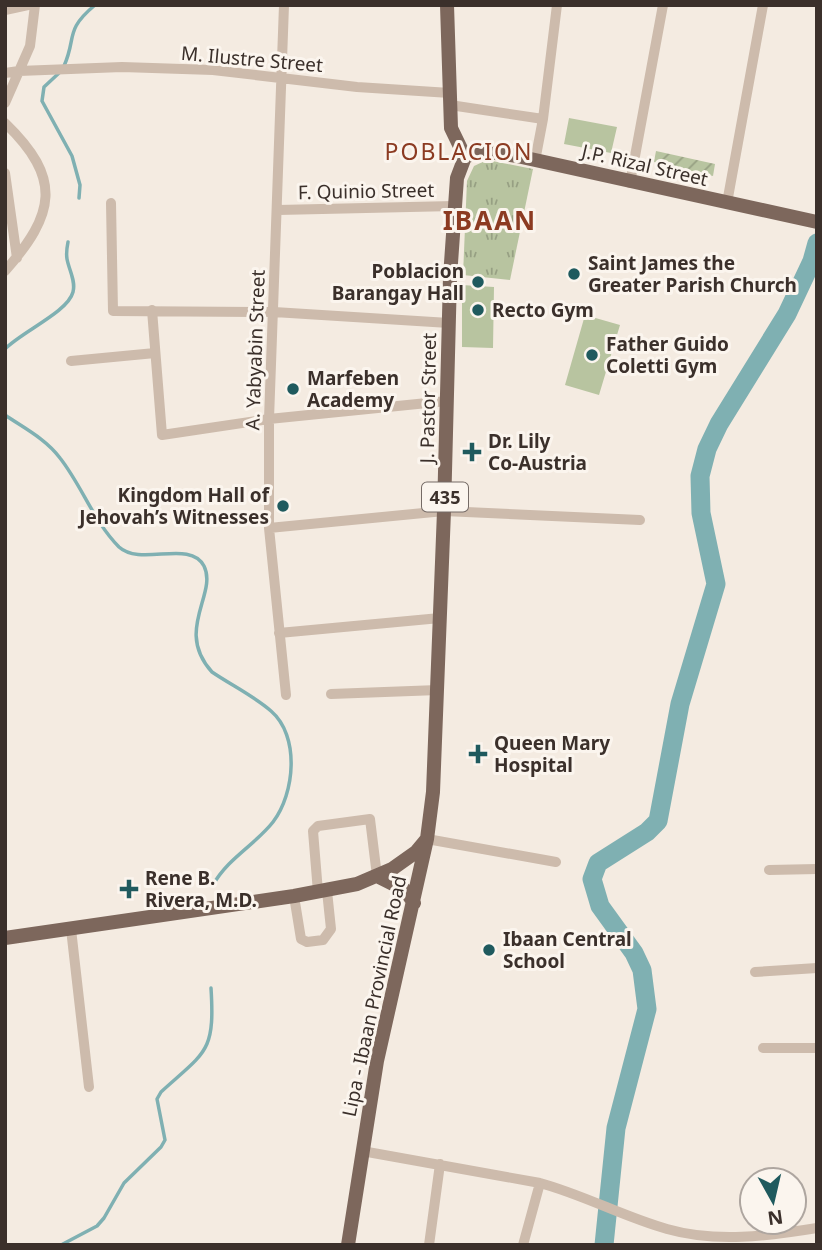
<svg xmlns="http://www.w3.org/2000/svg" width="822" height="1250" font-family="'Noto Sans',sans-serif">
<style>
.grass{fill:#b8c4a0}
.park{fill:url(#park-tufts)}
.garden{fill:url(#garden-furrows)}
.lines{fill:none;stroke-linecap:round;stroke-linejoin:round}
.stream{stroke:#7fb0b2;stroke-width:3.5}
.river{stroke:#7fb0b2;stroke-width:19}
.minor{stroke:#cdbbac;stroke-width:10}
.major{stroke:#7d675c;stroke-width:14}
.poi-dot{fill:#1f5a5e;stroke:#fbf5ee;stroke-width:2.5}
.labels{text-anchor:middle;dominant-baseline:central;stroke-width:6;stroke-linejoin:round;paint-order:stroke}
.shield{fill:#fbf5ee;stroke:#756b66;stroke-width:2}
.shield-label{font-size:18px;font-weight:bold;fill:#3b302b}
.street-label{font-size:19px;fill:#3b302b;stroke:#fbf5ee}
.poi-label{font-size:19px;font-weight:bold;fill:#3b302b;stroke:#fbf5ee;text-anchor:start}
.quarter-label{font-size:23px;letter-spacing:2px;fill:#8c3b22;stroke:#fbf5ee}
.district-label{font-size:26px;font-weight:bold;letter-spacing:2px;fill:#8c3b22;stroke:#fbf5ee}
</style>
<defs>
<pattern id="park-tufts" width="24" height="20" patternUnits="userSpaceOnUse" patternTransform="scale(1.75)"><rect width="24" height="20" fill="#b8c4a0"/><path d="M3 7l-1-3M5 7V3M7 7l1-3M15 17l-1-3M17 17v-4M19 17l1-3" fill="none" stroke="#97a083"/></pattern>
<pattern id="garden-furrows" width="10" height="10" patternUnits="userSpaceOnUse" patternTransform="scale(1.75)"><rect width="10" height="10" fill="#b8c4a0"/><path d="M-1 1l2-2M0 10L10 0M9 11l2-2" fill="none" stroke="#97a083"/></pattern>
</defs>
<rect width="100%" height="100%" fill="#f4ebe1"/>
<path class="grass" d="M569,118L617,127L611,153L564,144Z
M462,285L494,287L493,348L462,347Z
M585,315L620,325L599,395L565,385Z"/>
<path class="park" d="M487,160L533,169L510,280L463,275L467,181L474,166Z"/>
<path class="garden" d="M656,151L715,164L713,176L654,162Z"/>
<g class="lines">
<path class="stream" d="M64,66C77,37 64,31 95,5
M59,73L44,87L42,101L72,156L80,185L79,198
M5,349C21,332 68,312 73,292C76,281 69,270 67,259C66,253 67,247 68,242
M5,415C24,428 46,439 60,458C82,486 94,522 119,547C141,567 190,539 204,566C218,594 174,630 212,672C231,685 254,696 271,711C300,736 295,793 273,822C255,845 228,858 213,885
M61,1245L97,1226L104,1218L124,1183L161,1147L165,1140L157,1099L161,1092C206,1051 215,1053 211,988"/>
<path class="river" d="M604,1245L616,1128L647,1009L642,970L634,953L600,906L592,879L598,863L647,832L658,821L680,704L716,584L701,513L700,476L707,449L719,424L787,314L812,261L817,243"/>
<path class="minor" d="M284,5L269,419V528L286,695
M5,10L28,5
M5,73L19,71L122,67L213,70L357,87L450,93
M5,103L30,46L35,5
M450,105L543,119
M5,123C63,179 55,214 5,271
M535,161L543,119L557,5
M5,173L17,258
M630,183L663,5
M111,203L113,311L274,312L449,323
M727,203L763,5
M278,210L454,206
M152,310L162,435L269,419L447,401
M71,361L155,353
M269,528L444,511L640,520
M279,633L440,618
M331,694L438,690
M427,839L556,862
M769,870L817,869
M318,892L313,831L318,826L370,819L377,876
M294,896L301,939L307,942L323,940L331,929L327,891
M71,929L89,1087
M755,972L817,968
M763,1048H817
M362,1151L540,1183C584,1195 624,1217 667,1229C716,1243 768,1236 817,1228
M429,1245L440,1164
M523,1245L540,1183"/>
<path class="major" d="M447,5L451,128L465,157
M465,157L481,151L517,156L817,222
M377,876L405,890L414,903
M5,938L294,896L357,884L392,869L416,852L426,840
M348,1245L377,1061L427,839L433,792L444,511L450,277L457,178L465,157"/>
</g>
<g class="poi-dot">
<circle cx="574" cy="274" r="7"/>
<circle cx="478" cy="282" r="7"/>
<circle cx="478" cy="310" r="7"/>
<circle cx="592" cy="355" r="7"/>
<circle cx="293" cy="389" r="7"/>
<path d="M468.5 441.5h7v7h7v7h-7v7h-7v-7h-7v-7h7z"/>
<circle cx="283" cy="506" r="7"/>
<path d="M474.5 743.5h7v7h7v7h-7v7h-7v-7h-7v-7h7z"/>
<path d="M125.5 878.5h7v7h7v7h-7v7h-7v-7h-7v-7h7z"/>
<circle cx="489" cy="950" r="7"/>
</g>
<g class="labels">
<rect class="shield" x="422" y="482.5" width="46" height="29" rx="5"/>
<g class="shield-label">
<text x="445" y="497">435</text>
</g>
<g class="street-label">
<text transform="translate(252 59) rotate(5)">M. Ilustre Street</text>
<text transform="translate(645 165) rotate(13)">J.P. Rizal Street</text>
<text transform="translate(366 191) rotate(-1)">F. Quinio Street</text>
<text transform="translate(255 350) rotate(-88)">A. Yabyabin Street</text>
<text transform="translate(428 398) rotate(-89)">J. Pastor Street</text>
<text transform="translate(374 996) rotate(-78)">Lipa - Ibaan Provincial Road</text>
</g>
<g class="poi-label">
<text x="588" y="263">Saint James the<tspan x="588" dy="22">Greater Parish Church</tspan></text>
<text x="464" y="271" text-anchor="end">Poblacion<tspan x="464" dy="22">Barangay Hall</tspan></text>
<text x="492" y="310">Recto Gym</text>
<text x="606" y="344">Father Guido<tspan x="606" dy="22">Coletti Gym</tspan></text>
<text x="307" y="378">Marfeben<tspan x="307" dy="22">Academy</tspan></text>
<text x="488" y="441">Dr. Lily<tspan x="488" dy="22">Co-Austria</tspan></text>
<text x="269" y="495" text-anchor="end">Kingdom Hall of<tspan x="269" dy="22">Jehovah’s Witnesses</tspan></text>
<text x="494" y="743">Queen Mary<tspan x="494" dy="22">Hospital</tspan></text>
<text x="145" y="878">Rene B.<tspan x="145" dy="22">Rivera, M.D.</tspan></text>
<text x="503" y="939">Ibaan Central<tspan x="503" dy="22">School</tspan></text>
</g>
<g class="quarter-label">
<text x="459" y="151">POBLACION</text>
</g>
<g class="district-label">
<text x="490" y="220">IBAAN</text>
</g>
</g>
<rect width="822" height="1250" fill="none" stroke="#3b302b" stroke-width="14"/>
<g transform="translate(773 1201) rotate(172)"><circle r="33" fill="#fbf5ee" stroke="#aea6a0" stroke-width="2"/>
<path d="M0-5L12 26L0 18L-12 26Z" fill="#1f5a5e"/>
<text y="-10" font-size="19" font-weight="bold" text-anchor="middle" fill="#3b302b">N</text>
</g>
</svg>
